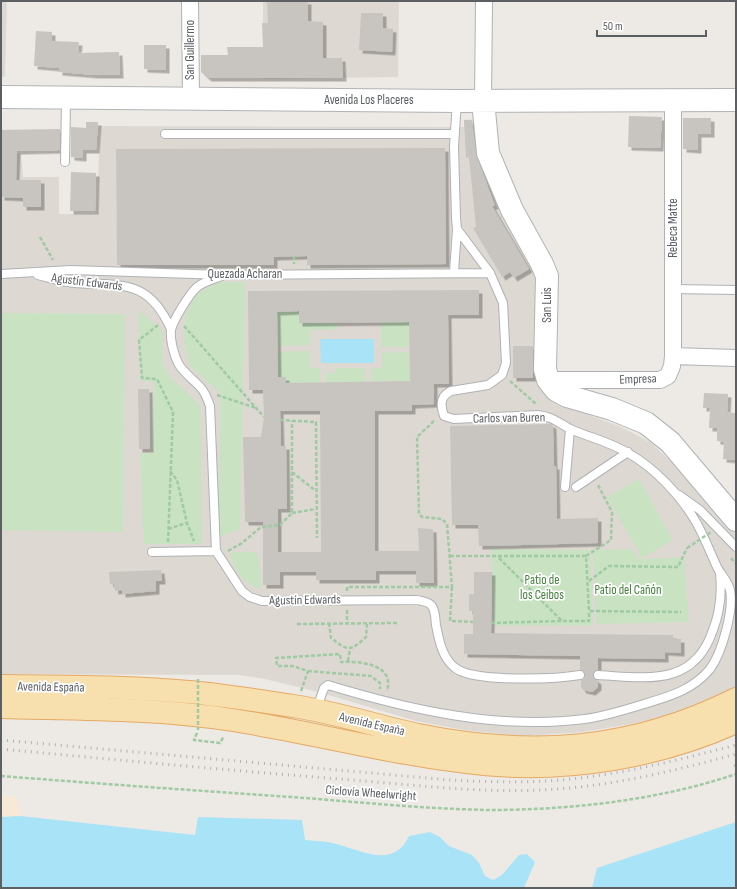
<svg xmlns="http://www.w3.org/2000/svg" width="737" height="889" font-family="'Sofia Sans Condensed',sans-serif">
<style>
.education{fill:#ddd9d2}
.green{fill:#c8e2c2}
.sand{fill:#f7e9d5}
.water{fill:#a9e3f7}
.building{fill:#c8c4c0;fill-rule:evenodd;filter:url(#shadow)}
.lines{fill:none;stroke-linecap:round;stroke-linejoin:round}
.lane-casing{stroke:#afb2b5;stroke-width:10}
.street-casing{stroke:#afb2b5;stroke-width:18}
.secondary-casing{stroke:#b0b4b7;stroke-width:24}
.primary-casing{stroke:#e5aa65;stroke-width:24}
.path{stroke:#a0caa4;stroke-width:2.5;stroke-dasharray:4 2;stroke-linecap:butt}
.lane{stroke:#fff;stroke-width:8}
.street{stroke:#fff;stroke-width:16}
.secondary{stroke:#fff;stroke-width:22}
.primary{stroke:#f8dfae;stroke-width:22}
.rail{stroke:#b0b1b1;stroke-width:3;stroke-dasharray:1 5;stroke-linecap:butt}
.path-bridge{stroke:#a0caa4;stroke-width:2.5;stroke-dasharray:4 2;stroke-linecap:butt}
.labels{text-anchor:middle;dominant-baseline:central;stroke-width:3.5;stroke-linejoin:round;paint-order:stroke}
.street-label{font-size:13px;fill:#5c6063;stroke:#fff}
.park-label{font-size:13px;fill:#45813c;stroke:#fff}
</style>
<defs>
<filter id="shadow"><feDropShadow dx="3.5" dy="3.5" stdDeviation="0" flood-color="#0004"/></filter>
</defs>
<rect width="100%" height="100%" fill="#ede9e4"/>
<path class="education" d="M1,1H7L5,77H1Z
M263,1H399L398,77L263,79Z
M478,119L539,274L538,384L553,402L619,426L650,442L706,494L736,533V689L721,697L654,719L625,725L583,732L523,736L464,730L416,721L322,693L265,679L239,675L1,674V154H21L23,177H59V214H97L100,126L464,127V120Z"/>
<path class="green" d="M216,282H245L240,529L218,537L221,394L190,366L184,343L185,317L195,296Z
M138,310L163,331C163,339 161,361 165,368C172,384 191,393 200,407L202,544H144L140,453H153L154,381H141Z
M299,311V323H337V329L310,330L311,345L277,346V312Z
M1,313L125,314L123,532L1,530Z
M409,315V347H381V322Z
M310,351V368H320V383H286V377H278V352Z
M409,352L410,381H371V368H382V353Z
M335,368H365V382L326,383V373H335Z
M639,479L673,540L642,558L607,497Z
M491,549L590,550L593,625L494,626Z
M631,549L639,559L684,558L689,622L596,624L593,550Z
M234,552H254L259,558L261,588C243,586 237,570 230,556L231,553Z"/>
<path class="sand" d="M1,795L17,797L20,816L1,817Z"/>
<path class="water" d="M320,339H374V363H321Z
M20,816L195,835L198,817L302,820L305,840C315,841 326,841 336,844C363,851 394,869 409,836L430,832L440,837L449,846L472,855L479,863L485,876L493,880L502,875L519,855L527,854L535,862L524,888H1V817Z
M736,822V888H592L597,868Z"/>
<path class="building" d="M267,1H308V21L323,22V58H342L343,78H208L201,72V55H228L227,47H263L262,23H268Z
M361,13H383V28L393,29L392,52L359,50Z
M36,31L52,32V41L79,42L78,53L119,52L120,75H95L59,72V68L34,66Z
M144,45H166V70L144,69Z
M629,116L662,117L660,148L628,147Z
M683,118H711V134H698V150L683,149Z
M464,120H472L476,154L495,206H492L529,269L514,278L510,272L502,277L473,228L476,227L469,157L466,158Z
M86,122H98L96,150H83V158L71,157V127L86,128Z
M60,129V150L17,151L16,180H41V207H23V198L1,197V130Z
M445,148L446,264L307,265V256L274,257V265H117L116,149Z
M71,172L96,173L95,211H70Z
M479,290V315H448L449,384H434V404L412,405V411H375V551H419L418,528L433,529L434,583H416V571H376V580H316V572H280V585H263V522H245L243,437H261L264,417L263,390H249L248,291ZM299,311V323L409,322L410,381L286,383V377H278L277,312ZM280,411H320L321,552H278V509H287L286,446H281Z
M513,346H533V378H513Z
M138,389H149L150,449H139Z
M704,393L728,394L727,412L735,413L736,460L723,459L724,442L717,441V428H709L710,408H703Z
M551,424L553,426L554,466H556L557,519L598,518V543L479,546L478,525H452L450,426Z
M161,570L162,581H156V591L122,594V590L115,591L114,584H110L109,572Z
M474,572H492L491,633L673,635V639H681V653L665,652V659L598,658V670L594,672L593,675L595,679L598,681V687L592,692L583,690L581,687V680L584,679L585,675L580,670V656L464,654V634H473V611H469V594H474Z"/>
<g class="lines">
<defs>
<path id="lane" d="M165,134H455
M65,162L66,99
M454,272L457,229L456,218L454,146L457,102
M1,274L71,270L224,275L490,273
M38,275C50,278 62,282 74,283C121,286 148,278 171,329
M224,275C215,279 204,281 196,288C189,295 173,320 171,330C170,341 175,362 183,370C197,386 202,383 210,406L216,551L242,591L250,597L262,601L417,600C421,601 427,601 431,605C436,610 435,619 436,625C439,640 442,657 454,667C471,683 556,679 580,675
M673,289L736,290
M565,487L570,429
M576,487L628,452
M679,495L700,510L736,547
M152,552L216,551
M598,675C647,678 694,687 713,630C720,612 722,593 720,573
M316,710L324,688L328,685C410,710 499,730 585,719C605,716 625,710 644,704C668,697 693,690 710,669C722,653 734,610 730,590C728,581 721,575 717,567C710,552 704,536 696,522C681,496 655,468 628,453C612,443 592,438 575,431C560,425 555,417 538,415L454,419L444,416C440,405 440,396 451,391L488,385L502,375L506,363L503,303L490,273L457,229"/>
<path id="street" d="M190,1L191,99
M483,100L484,1
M673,356L736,358
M548,380H660L668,376L672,366L673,356V101"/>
<path id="secondary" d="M1,97L457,101L736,100
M483,100L488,153L512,210L542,264L547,276L545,369L548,380L556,390L567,396L612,409L646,423L670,442L736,520"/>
<path id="primary" d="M1,686C64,687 127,686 189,692C224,695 259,701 293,706C335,712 376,726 418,735C531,758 632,751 736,699
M1,707C78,709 157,708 233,720C316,733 399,756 484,764C568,772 659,757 736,722"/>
</defs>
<use href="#lane" class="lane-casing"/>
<use href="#street" class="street-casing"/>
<use href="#secondary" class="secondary-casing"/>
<use href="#primary" class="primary-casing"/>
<path class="path" d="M40,237L53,260
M294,256V264
M158,325L139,340L142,378L157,379L173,412L168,542
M184,326L264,417
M510,381L536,404
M217,395L256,408
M280,420L316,422L317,538
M170,471L177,480L187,523L194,541
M292,472L316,491
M292,513L316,509
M168,529L186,523
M228,551L242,543L261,527L280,525L292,513V421
M450,556H586L589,611L681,612
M586,556L611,540L612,512L598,485
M499,558L562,621H589V611
M731,558L736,564
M589,581L609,566L678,567L687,548
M452,587L450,621L473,622
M347,591V587H452L447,524L442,519L422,517L419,514L417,437L435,420
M347,610V623
M329,623L331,638C348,651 350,652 366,637L367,624
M491,623L561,621
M297,624L399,623
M348,661L350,649
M308,671L371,676L380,683V689
M301,691L308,671L292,666H277L276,658L340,654L341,662C360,661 395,664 387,691
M197,733L194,740L220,743L224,736
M734,766L736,765
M1,776C102,784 204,791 305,798C367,803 429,809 490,810C570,810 660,800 736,774"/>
<use href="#lane" class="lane"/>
<use href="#street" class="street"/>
<use href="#secondary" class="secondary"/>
<use href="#primary" class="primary"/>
<path class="rail" d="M1,740L450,780C486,782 523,783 560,780C620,775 678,760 736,745
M1,749C118,760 236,771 353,780C424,786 497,795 569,788C625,783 681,769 736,754"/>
<path class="path-bridge" d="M687,548L711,532
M198,679V730"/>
</g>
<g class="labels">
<g class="street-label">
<text transform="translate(190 50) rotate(-90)">San Guillermo</text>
<text x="369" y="100">Avenida Los Placeres</text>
<text transform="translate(673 228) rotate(-90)">Rebeca Matte</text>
<text x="245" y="274">Quezada Acharan</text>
<text transform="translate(87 282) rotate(7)">Agustín Edwards</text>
<text transform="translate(547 305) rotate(-90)">San Luis</text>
<text transform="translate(638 379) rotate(-2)">Empresa</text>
<text transform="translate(509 418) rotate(-1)">Carlos van Buren</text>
<text transform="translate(305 600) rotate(-1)">Agustín Edwards</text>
<text transform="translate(51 687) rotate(1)">Avenida España</text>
<text transform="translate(372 724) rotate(13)">Avenida España</text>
<text transform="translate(371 793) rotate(4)">Ciclovía Wheelwright</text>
</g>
<g class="park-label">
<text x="542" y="580">Patio de<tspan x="542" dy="15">los Ceibos</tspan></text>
<text x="628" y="590">Patio del Cañón</text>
</g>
</g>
<rect width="737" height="889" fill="none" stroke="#5c6063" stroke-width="4"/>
<path d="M597 30v6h109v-6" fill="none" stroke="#5c6063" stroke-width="2"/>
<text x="603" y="30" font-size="12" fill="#5c6063" stroke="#ffffff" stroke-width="3" paint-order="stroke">50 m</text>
</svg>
